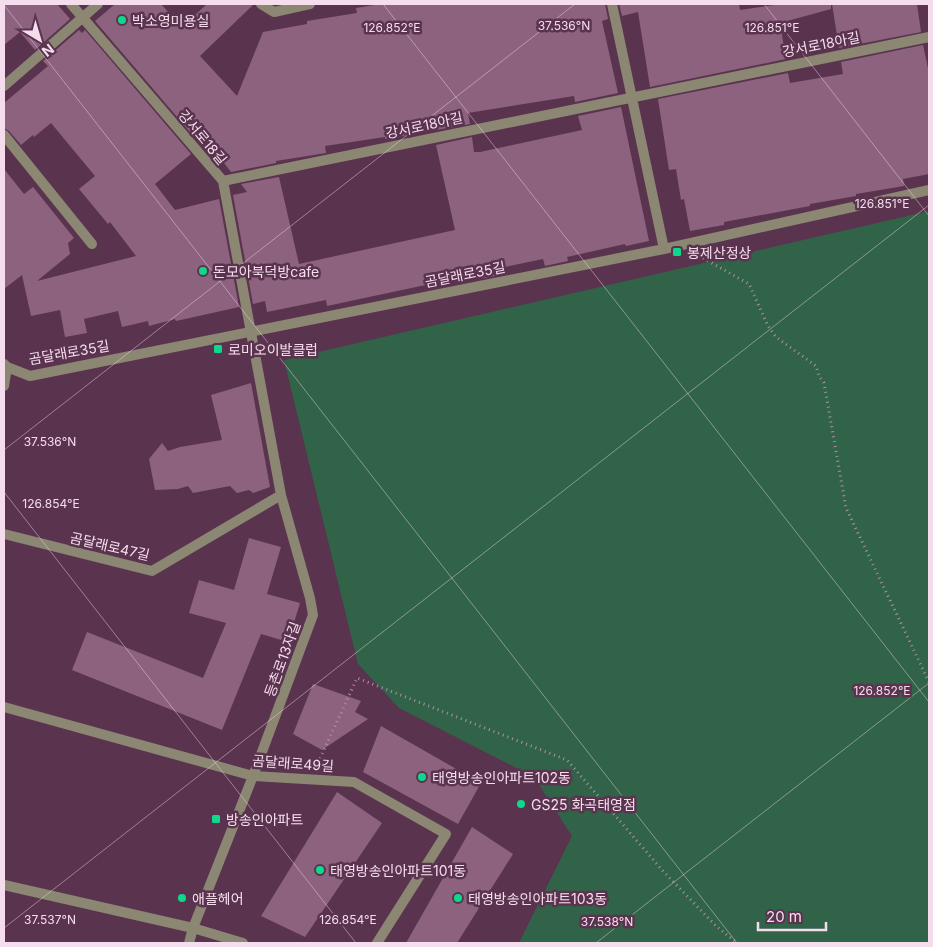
<svg xmlns="http://www.w3.org/2000/svg" width="933" height="947" font-family="Inter,'Noto Sans KR',sans-serif">
<style>
.green{fill:#316348}
.building{fill:#8c627f}
.lines{fill:none;stroke-linecap:round;stroke-linejoin:round}
.path{stroke:#af90a5;stroke-width:3;stroke-dasharray:1 4;stroke-linecap:butt}
.lane{stroke:#8b8772;stroke-width:10}
.street{stroke:#8b8772;stroke-width:10}
.ticks{fill:none;stroke:#f6dded;stroke-width:1;stroke-opacity:0.45}
.poi-dot{fill:#0dd98a;stroke:#5a344f;stroke-width:2}
.labels{text-anchor:middle;dominant-baseline:central;stroke-width:5;stroke-linejoin:round;paint-order:stroke}
.poi-label{font-size:14px;fill:#f6dded;stroke:#5a344f;text-anchor:start}
.street-label{font-size:14px;fill:#f6dded;stroke:#5a344f}
.ticks-label{font-size:12px;text-anchor:middle;fill:#f6dded;stroke:#5a344f;stroke-width:5;stroke-linejoin:round;paint-order:stroke}
</style>
<rect width="100%" height="100%" fill="#5a344f"/>
<path class="green" d="M929,211V943H519L572,836L534,777L399,708L358,664L284,360Z"/>
<path class="building" d="M4,4H57L70,19L35,50L20,32L4,45Z
M115,4H161L182,27L207,4H254L200,56L237,96L263,32L307,24V21L357,13L356,8L380,4H605L608,19L602,21L618,93L575,102L574,96L468,113L470,124L385,139V137L325,146L326,153L276,161V163L231,172L206,140L201,145L95,21Z
M619,4H739L740,10L781,4H831V9L780,23L786,59L650,87L638,12L622,16Z
M832,4H917L921,32L839,48Z
M79,30L82,33L85,30L191,154L155,184L175,210L219,199L239,307L176,321L175,319L149,326L148,321L122,327L118,311L84,319L87,333L65,337L60,310L31,316L22,275L4,289V169L24,194L33,187L74,238L68,243L70,254L37,281L136,256L110,222L108,224L79,189L95,176L51,123L34,137L33,135L21,145L9,131L4,128V103L48,66L43,61Z
M923,45L929,73V174L903,179L904,186L856,194V196L810,204V206L724,222V225L690,231L684,199L681,200L676,169L669,170L658,99L788,73L790,83L843,74L841,62Z
M621,107L649,241L626,246L625,244L567,257L568,261L545,266L543,259L500,268L502,274L495,276L479,279L477,274L327,306L326,300L267,312L265,301L253,304L233,195L247,192L241,184L279,177L299,264L455,230L436,145L472,137L474,152H480L582,130L578,116Z
M251,383L270,487L253,493L249,490L237,493L230,486L193,493L188,486L178,489L155,490L149,459L162,443L168,451L180,447L222,440L211,395Z
M249,538L281,547L267,594L300,603L288,642L261,634L222,730L72,670L87,632L203,678L226,623L189,613L199,580L234,590Z
M313,684L361,701L355,712L368,719L322,750L293,734Z
M381,726L481,783L458,824L363,772Z
M337,792L382,823L305,937L261,916Z
M472,827L513,854L457,943H406Z"/>
<g class="lines">
<path class="path" d="M703,258L749,284L768,326L776,337L816,366L819,376L824,383L846,508L929,682
M318,763L357,678L567,760L663,871L716,926L737,943"/>
<path class="lane" d="M4,135L92,244"/>
<path class="street" d="M71,4L223,181L281,495L310,598L313,615L253,776L193,928L189,943
M261,4L274,12L310,4
M612,4L664,249
M4,86L98,4
M223,181L929,37
M4,364L7,367L30,376L664,249L929,190
M4,386L7,367
M4,534L152,571L281,495
M4,707L253,776L354,782L446,834L377,943
M4,885L193,928L243,943"/>
</g>
<path class="ticks" d="M383,4L929,702M764,4L929,216M4,5L737,943M4,450L575,4M4,492L356,943M4,928L929,205M596,943L929,683"/>
<g class="poi-dot">
<circle cx="122" cy="20" r="5"/>
<rect x="672" y="247" width="10" height="10" rx="2.5"/>
<circle cx="203" cy="271" r="5"/>
<rect x="213" y="344" width="10" height="10" rx="2.5"/>
<circle cx="422" cy="777" r="5"/>
<circle cx="521" cy="804" r="5"/>
<rect x="211" y="814" width="10" height="10" rx="2.5"/>
<circle cx="320" cy="870" r="5"/>
<circle cx="182" cy="898" r="5"/>
<circle cx="458" cy="898" r="5"/>
</g>
<g class="labels">
<g class="poi-label">
<text x="132" y="20">박소영미용실</text>
<text x="687" y="252">봉제산정상</text>
<text x="213" y="271">돈모아북덕방cafe</text>
<text x="228" y="349">로미오이발클럽</text>
<text x="432" y="777">태영방송인아파트102동</text>
<text x="531" y="804">GS25 화곡태영점</text>
<text x="226" y="819">방송인아파트</text>
<text x="330" y="870">태영방송인아파트101동</text>
<text x="192" y="898">애플헤어</text>
<text x="468" y="898">태영방송인아파트103동</text>
</g>
<g class="street-label">
<text transform="translate(821 44) rotate(-11)">강서로18아길</text>
<text transform="translate(424 125) rotate(-12)">강서로18아길</text>
<text transform="translate(203 137) rotate(50)">강서로18길</text>
<text transform="translate(465 274) rotate(-11)">곰달래로35길</text>
<text transform="translate(69 352) rotate(-10)">곰달래로35길</text>
<text transform="translate(110 546) rotate(13)">곰달래로47길</text>
<text transform="translate(282 659) rotate(-70)">등촌로13자길</text>
<text transform="translate(293 763) rotate(4)">곰달래로49길</text>
</g>
</g>
<g class="ticks-label">
<text x="564" y="30">37.536°N</text>
<text x="392" y="32">126.852°E</text>
<text x="772" y="32">126.851°E</text>
<text x="882" y="208">126.851°E</text>
<text x="50" y="446">37.536°N</text>
<text x="51" y="508">126.854°E</text>
<text x="882" y="695">126.852°E</text>
<text x="50" y="924">37.537°N</text>
<text x="348" y="924">126.854°E</text>
<text x="607" y="926">37.538°N</text>
</g>
<rect width="933" height="947" fill="none" stroke="#f6dded" stroke-width="10"/>
<g transform="translate(40 40) rotate(142)" stroke="#5a344f" stroke-width="4" paint-order="stroke">
<path d="M0-4L9 19L0 12L-9 19Z" fill="#f6dded"/>
<text y="-8" font-size="14" font-weight="bold" text-anchor="middle" fill="#f6dded">N</text>
</g>
<path d="M758 922v8h68v-8" fill="none" stroke="#f6dded" stroke-width="2.5"/>
<text x="766" y="922" font-size="15" fill="#f6dded" stroke="#5a344f" stroke-width="4" paint-order="stroke">20 m</text>
</svg>
